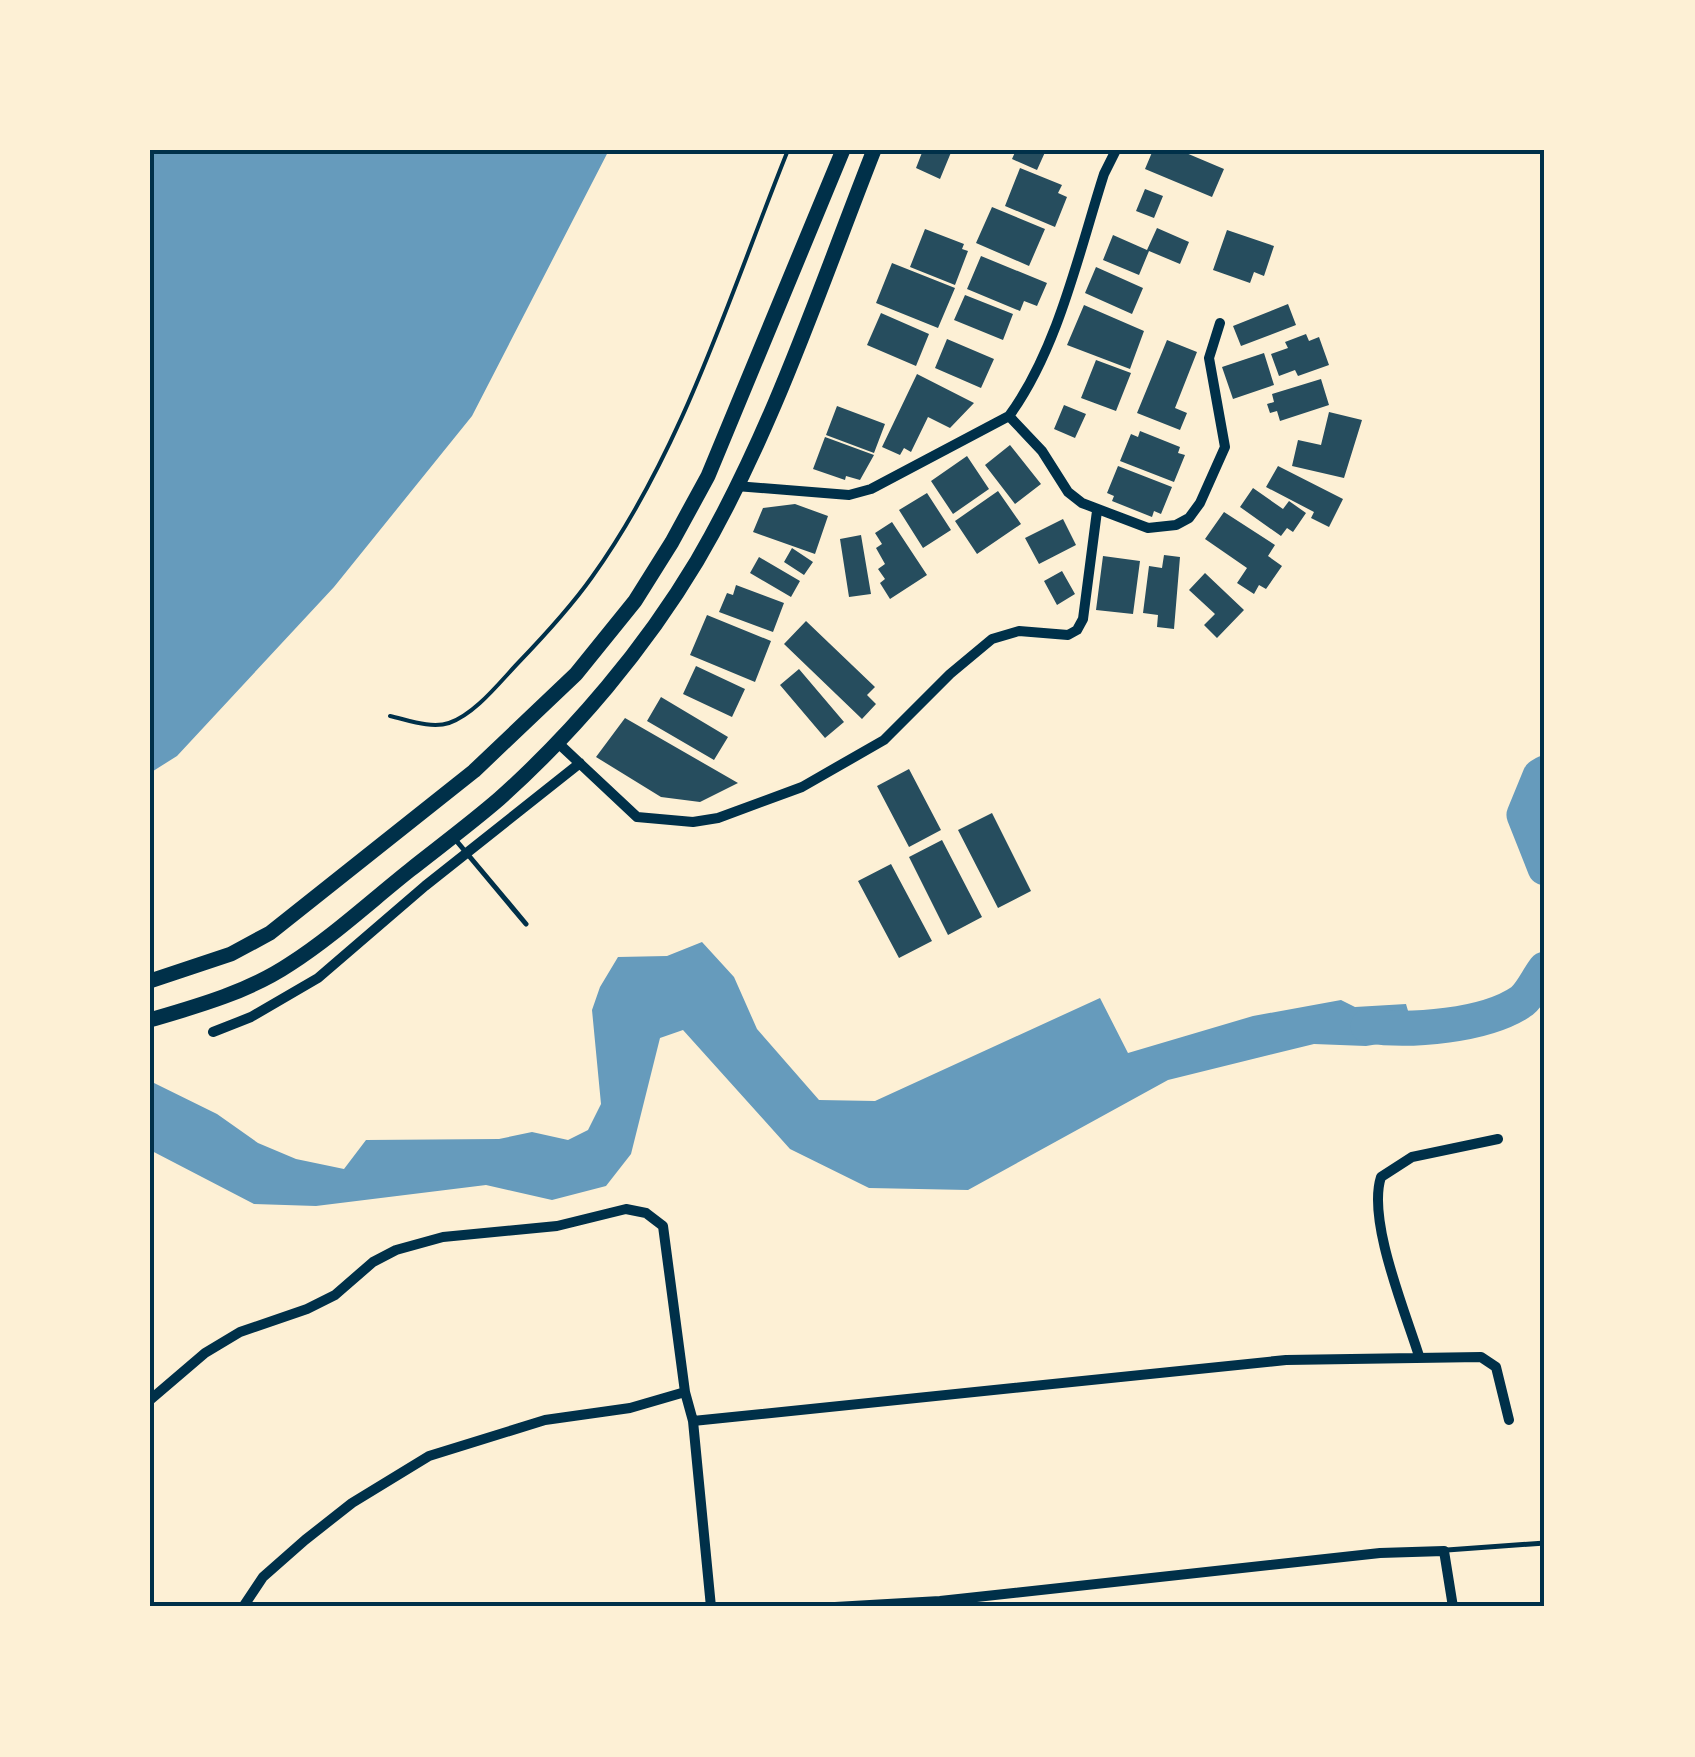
<svg xmlns="http://www.w3.org/2000/svg" width="1695" height="1757" font-family="'Source Sans 3',sans-serif">
<style>
.water{fill:#669bbc}
.lines{fill:none;stroke-linecap:round;stroke-linejoin:round}
.river{stroke:#669bbc;stroke-width:35}
.building{fill:#264d5e}
.path{stroke:#003049;stroke-width:4}
.service{stroke:#003049;stroke-width:5}
.minor{stroke:#003049;stroke-width:10}
.secondary{stroke:#003049;stroke-width:15}
.neatline{fill:none;stroke:#003049;stroke-width:4}
</style>
<rect width="100%" height="100%" fill="#fdf0d5"/>
<path class="water" d="M150,150H609L472,416L334,587L177,756L150,773Z
M702,942L734,977L757,1029L819,1100L875,1101L1100,998L1128,1053L1253,1016L1341,1000L1355,1007L1406,1004L1416,1038L1366,1046L1314,1044L1168,1080L968,1190L869,1188L790,1149L683,1030L660,1038L631,1154L606,1186L552,1200L486,1185L316,1206L254,1204L150,1150V1081L217,1114L258,1143L296,1159L344,1169L366,1140L499,1139L532,1132L568,1140L588,1130L601,1104L592,1010L600,987L618,957L667,956Z"/>
<g class="lines">
<path class="river" d="M1545,773L1540,776L1524,815L1545,868
M1368,1026C1410,1032 1486,1026 1522,1001C1531,994 1538,978 1545,969"/>
</g>
<path class="building" d="M923,150H952L940,179L916,168Z
M1016,150H1046L1037,170L1012,159Z
M1153,150H1179L1224,169L1212,197L1145,169Z
M1020,168L1062,185L1058,193L1067,197L1055,227L1005,206Z
M1145,189L1163,196L1154,218L1136,211Z
M992,207L1045,229L1029,266L976,243Z
M1157,228L1189,242L1180,264L1149,251L1139,275L1103,260L1113,235L1147,250Z
M925,229L964,244L962,249L968,251L955,285L910,267Z
M1227,230L1274,246L1264,276L1254,272L1250,283L1213,270Z
M981,256L1047,283L1037,306L1024,301L1020,311L967,289Z
M892,263L955,288L938,328L876,303Z
M1096,267L1143,288L1132,314L1085,293Z
M965,295L1013,314L1003,340L954,320Z
M1288,304L1296,325L1241,346L1233,326Z
M1084,305L1144,331L1130,369L1067,345Z
M881,313L929,334L916,366L867,345Z
M1306,334L1309,341L1319,337L1329,365L1298,376L1295,370L1279,376L1271,354L1288,348L1285,342Z
M947,339L994,359L981,388L935,368Z
M1167,340L1197,352L1175,408L1187,413L1180,430L1137,413Z
M1264,353L1274,385L1233,399L1222,367Z
M1096,360L1131,373L1116,411L1081,398Z
M917,374L974,403L950,428L928,417L911,452L904,448L900,455L882,447Z
M1321,379L1329,405L1280,421L1277,411L1270,413L1267,404L1274,402L1272,394Z
M1064,405L1086,414L1075,438L1054,429Z
M837,406L885,424L874,453L826,435Z
M1329,412L1362,420L1344,478L1292,466L1298,440L1321,445Z
M1140,431L1180,447L1178,453L1185,455L1174,482L1120,461L1131,434L1138,437Z
M825,437L874,455L860,480L846,476L845,480L813,469Z
M1010,445L1041,484L1015,504L985,465Z
M967,456L989,489L953,514L931,481Z
M1118,466L1172,487L1161,514L1154,511L1152,517L1112,501L1114,496L1107,493Z
M1278,466L1343,499L1329,527L1311,518L1314,512L1266,487Z
M1253,488L1283,509L1289,501L1306,513L1293,532L1287,528L1281,536L1240,507Z
M998,491L1021,524L977,554L955,521Z
M927,493L951,530L923,548L899,510Z
M795,504L828,516L815,554L753,532L763,508Z
M1224,512L1275,545L1268,556L1282,566L1266,589L1259,585L1254,594L1237,583L1247,568L1205,539Z
M1063,519L1076,545L1039,564L1025,538Z
M892,522L927,575L890,599L880,583L885,579L878,569L885,564L876,548L882,544L875,533Z
M861,535L871,594L849,597L840,539Z
M792,548L813,562L804,575L784,562Z
M1164,555L1180,557L1174,629L1157,627L1158,615L1143,613L1149,566L1162,568Z
M1103,556L1140,561L1133,614L1096,610Z
M759,557L800,581L791,597L750,573Z
M1062,571L1075,594L1057,605L1044,581Z
M1205,573L1244,610L1217,638L1204,625L1215,614L1189,590Z
M736,585L784,603L773,632L719,612L727,593L733,595Z
M707,615L771,641L755,682L690,655Z
M806,621L875,687L867,695L876,704L862,719L784,644Z
M696,666L745,689L732,717L683,694Z
M799,669L844,722L825,738L780,685Z
M661,697L728,737L714,760L647,721Z
M625,718L738,783L700,802L661,797L596,757Z
M909,769L941,830L909,847L877,786Z
M992,813L1031,891L998,908L958,830Z
M942,840L982,917L948,935L909,857Z
M891,864L932,941L899,958L858,881Z"/>
<g class="lines">
<path class="path" d="M390,716C408,720 431,729 449,723C475,714 499,683 518,663C544,636 570,608 592,577C683,450 730,294 788,150"/>
<path class="service" d="M454,838L526,924
M1447,1550L1545,1543"/>
<path class="minor" d="M1009,416L1042,451L1068,492L1082,503L1148,528L1176,525L1189,518L1200,503L1225,447L1209,358L1220,323
M736,486L849,495L871,489L1009,416C1058,349 1079,252 1104,174L1116,150
M557,742L637,817L693,822L718,818L802,787L884,740L950,674L992,639L1019,631L1068,635L1077,630L1083,619L1097,511
M213,1032L251,1017L318,978L425,886L580,763
M1419,1356C1405,1311 1367,1220 1381,1177L1412,1157L1498,1139
M150,1400L205,1353L240,1332L307,1309L335,1295L373,1262L396,1250L443,1237L557,1226L626,1209L646,1213L663,1226L685,1392L693,1421L711,1607
M693,1421L1286,1360L1481,1357L1496,1367L1509,1420
M243,1607L263,1577L305,1540L352,1503L429,1456L545,1420L630,1408L685,1392
M835,1607L940,1601L1380,1553L1444,1551L1453,1607"/>
<path class="secondary" d="M150,981L231,954L270,933L474,771L576,674L635,601L672,542L708,476L843,150
M150,1020C198,1006 248,992 290,964C332,937 371,901 410,870C439,847 470,824 499,799C575,731 645,648 697,561C772,433 820,287 874,150"/>
</g>
<rect width="1695" height="1757" fill="none" stroke="#fdf0d5" stroke-width="305"/>
<rect x="152" y="152" width="1390" height="1452" class="neatline"/>
</svg>
